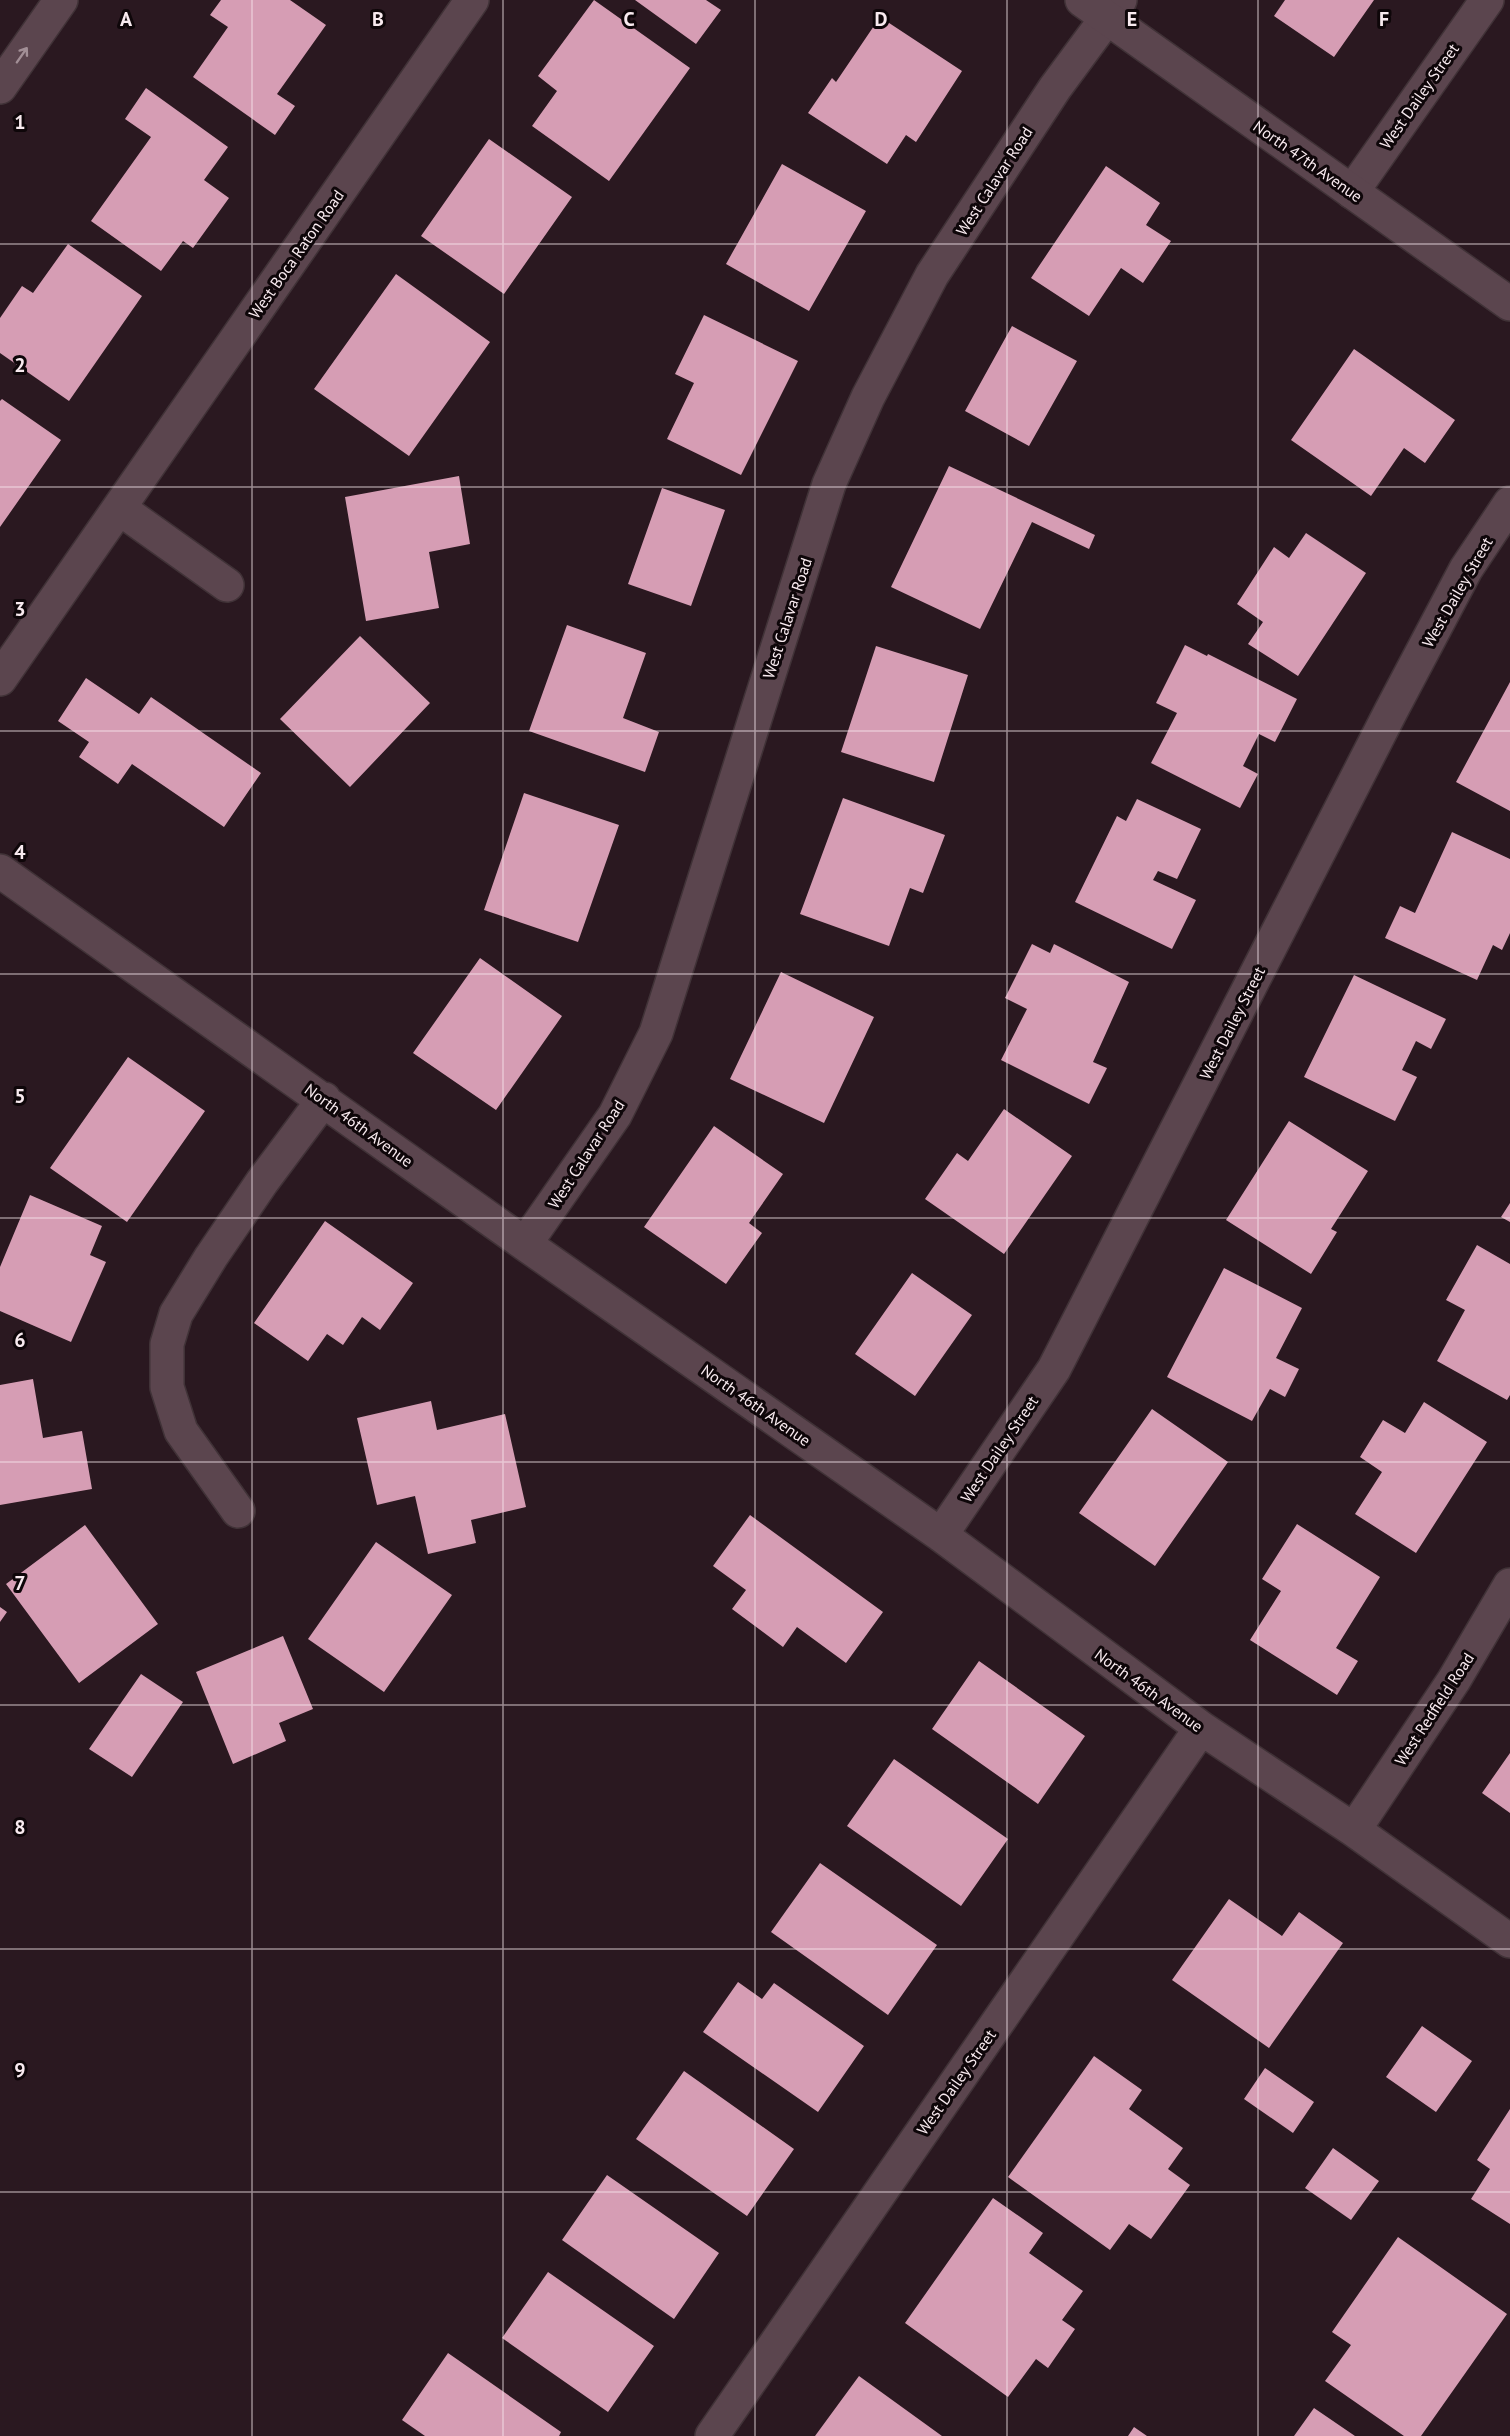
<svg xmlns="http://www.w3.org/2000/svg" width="1510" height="2436" font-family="'PT Sans',sans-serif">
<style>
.building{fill:#d69db4}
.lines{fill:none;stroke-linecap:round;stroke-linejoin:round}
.street-casing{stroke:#403237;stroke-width:36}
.secondary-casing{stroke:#403237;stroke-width:36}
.street{stroke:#5b454e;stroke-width:33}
.secondary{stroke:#5b454e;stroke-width:33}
.oneway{stroke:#a28f96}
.grid{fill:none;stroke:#f8eaef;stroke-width:1.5;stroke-opacity:0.55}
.labels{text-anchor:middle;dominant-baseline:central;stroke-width:6;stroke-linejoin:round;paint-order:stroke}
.street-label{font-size:16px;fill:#f8eaef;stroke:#0e0609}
.grid-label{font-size:20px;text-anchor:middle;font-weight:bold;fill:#f8eaef;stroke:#0e0609;stroke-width:6;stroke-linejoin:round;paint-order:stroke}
</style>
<rect width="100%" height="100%" fill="#2a1820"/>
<path class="building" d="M221,0H290L326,25L277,94L295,106L275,135L193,77L228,27L210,15Z
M594,0L690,68L609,181L532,126L557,91L538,76Z
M635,0H706L721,10L696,44Z
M1285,0H1374L1334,57L1274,16Z
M880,17L962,71L916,142L906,135L887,164L808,113L832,78L836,82Z
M146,88L228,147L204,180L229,198L193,248L183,241L161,271L91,221L151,137L125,119Z
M489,139L572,197L504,294L421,236Z
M782,164L866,211L809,311L726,264Z
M1106,166L1160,203L1146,225L1171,241L1143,283L1121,268L1089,316L1031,278Z
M68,244L142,296L69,401L0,353V318L22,286L33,293Z
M396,274L490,342L409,456L314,389Z
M704,315L798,361L741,475L667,439L694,383L675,374Z
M1012,326L1077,361L1029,446L965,411Z
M1354,349L1455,420L1425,463L1404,448L1371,496L1291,440Z
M2,399L61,440L0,527V401Z
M949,466L1095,535L1089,549L1032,522L980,629L891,587Z
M459,476L470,544L429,552L439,608L366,621L345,497Z
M662,488L725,510L691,606L628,584Z
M1306,533L1366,573L1298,676L1248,644L1263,622L1237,604L1274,547L1289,558Z
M567,625L646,653L623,718L659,732L645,772L529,731Z
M360,636L430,703L350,787L280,719Z
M1185,645L1207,656L1208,654L1297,699L1275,742L1259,734L1243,766L1258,774L1240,808L1151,763L1177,713L1156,703Z
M876,646L968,675L934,782L841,752Z
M86,678L139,714L151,697L261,773L224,827L132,764L118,784L79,757L89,742L58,721Z
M1510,682V811L1456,782Z
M524,793L619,825L578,942L484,910Z
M843,798L945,835L923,893L910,888L889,946L800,914Z
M1137,799L1201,829L1177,879L1158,871L1153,880L1196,900L1172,949L1075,902L1117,816L1126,821Z
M1452,832L1510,859V933L1502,950L1493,945L1477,980L1385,938L1400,906L1415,913Z
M1032,944L1050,953L1054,944L1129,982L1093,1062L1107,1068L1089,1104L1001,1060L1027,1009L1005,998Z
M480,958L562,1016L496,1110L413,1053Z
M781,972L874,1017L824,1123L730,1079Z
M1354,975L1446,1019L1431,1049L1416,1041L1402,1070L1417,1077L1395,1121L1304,1077Z
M128,1057L205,1111L127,1222L50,1168Z
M1004,1109L1072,1156L1004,1254L925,1199L957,1153L968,1161Z
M1289,1121L1368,1171L1331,1229L1337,1232L1311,1274L1226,1220Z
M714,1126L783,1174L749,1223L762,1233L726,1284L644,1227Z
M30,1195L102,1226L90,1255L106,1262L71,1342L0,1311V1267Z
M1510,1203V1222L1501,1217Z
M325,1221L413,1283L380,1330L362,1317L343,1345L327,1334L308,1361L254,1323Z
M1477,1245L1510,1264V1395L1507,1400L1437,1361L1465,1310L1446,1300Z
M1224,1268L1302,1308L1276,1358L1299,1369L1285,1397L1270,1389L1252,1421L1167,1377Z
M912,1273L972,1315L915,1396L855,1354Z
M33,1379L43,1438L82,1431L92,1489L0,1505V1385Z
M431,1401L437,1430L505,1414L526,1507L471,1520L476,1543L428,1554L415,1496L377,1505L357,1418Z
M1424,1402L1487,1442L1416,1553L1355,1514L1382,1472L1360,1457L1383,1420L1405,1433Z
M1152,1409L1228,1462L1155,1566L1079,1513Z
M750,1515L883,1612L846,1663L797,1627L783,1647L732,1609L746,1590L713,1566Z
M1297,1524L1380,1577L1336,1648L1358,1661L1337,1695L1250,1640L1281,1591L1262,1579Z
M85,1525L158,1624L79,1683L6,1584Z
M376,1542L452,1595L384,1692L308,1639Z
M0,1607L7,1612L0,1622Z
M283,1636L313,1709L279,1723L286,1741L233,1764L196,1672Z
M979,1661L1085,1736L1038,1804L932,1729Z
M141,1674L183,1702L132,1777L89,1749Z
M1510,1753V1813L1482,1793Z
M894,1759L1008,1839L961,1906L847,1826Z
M820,1863L937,1945L888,2015L771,1932Z
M1229,1899L1282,1936L1299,1912L1343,1943L1269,2048L1172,1980Z
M738,1982L762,1999L774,1983L864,2046L818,2112L703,2032Z
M1422,2026L1472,2061L1436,2112L1386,2077Z
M1094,2056L1142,2090L1129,2109L1183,2148L1168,2169L1190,2185L1151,2239L1129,2224L1110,2250L1008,2177Z
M1265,2068L1314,2102L1293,2133L1244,2099Z
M684,2071L794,2149L747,2216L636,2139Z
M1510,2109V2224L1471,2199L1490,2169L1477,2160Z
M1333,2148L1379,2181L1351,2220L1305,2188Z
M607,2175L719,2253L674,2319L562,2240Z
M993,2198L1043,2233L1029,2253L1083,2291L1062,2320L1075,2329L1048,2368L1036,2359L1008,2397L905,2323Z
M1398,2237L1507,2314L1421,2436H1404L1325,2381L1351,2345L1332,2332Z
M548,2272L654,2346L608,2412L502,2338Z
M448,2353L561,2432L559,2436H425L402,2420Z
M859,2376L942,2436H815Z
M1314,2408L1355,2436H1294Z
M1134,2427L1147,2436H1128Z"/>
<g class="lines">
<defs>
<path id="street" d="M1352,192L1487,0
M119,508L227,585
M0,679L472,0
M0,871L525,1244L941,1535L1201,1728L1354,1830L1510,1941
M525,1244L615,1115L656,1033L829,484L868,397L932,275L1055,88L1120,0
M238,1511L181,1431L167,1387V1344L176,1314L211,1257L262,1182L324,1099
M941,1535L1054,1369L1391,711L1466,569L1510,503
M1354,1830L1454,1680L1510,1585
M712,2436L1201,1728"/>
<path id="secondary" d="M1082,0L1510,304
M0,87L61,0"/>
</defs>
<use href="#street" class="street-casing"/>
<use href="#secondary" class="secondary-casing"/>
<use href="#street" class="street"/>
<use href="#secondary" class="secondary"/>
</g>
<defs><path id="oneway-shaft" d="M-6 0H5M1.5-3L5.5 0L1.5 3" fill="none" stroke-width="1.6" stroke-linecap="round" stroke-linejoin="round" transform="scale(1.5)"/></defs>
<use class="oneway" href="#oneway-shaft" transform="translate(22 55) rotate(-55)"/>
<path class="grid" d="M252,0V2436M503,0V2436M755,0V2436M1007,0V2436M1258,0V2436M0,244H1510M0,487H1510M0,731H1510M0,974H1510M0,1218H1510M0,1462H1510M0,1705H1510M0,1949H1510M0,2192H1510"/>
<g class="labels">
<g class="street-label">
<text transform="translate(1419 96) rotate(-55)">West Dailey Street</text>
<text transform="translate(1308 161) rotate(35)">North 47th Avenue</text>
<text transform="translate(994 181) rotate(-57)">West Calavar Road</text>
<text transform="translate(296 254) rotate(-55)">West Boca Raton Road</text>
<text transform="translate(1457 592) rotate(-60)">West Dailey Street</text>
<text transform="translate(787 618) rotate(-72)">West Calavar Road</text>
<text transform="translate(1232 1023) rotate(-63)">West Dailey Street</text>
<text transform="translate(359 1125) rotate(36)">North 46th Avenue</text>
<text transform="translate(586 1154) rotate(-57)">West Calavar Road</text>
<text transform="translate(756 1405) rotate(35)">North 46th Avenue</text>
<text transform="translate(999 1449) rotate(-56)">West Dailey Street</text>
<text transform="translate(1149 1690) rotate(36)">North 46th Avenue</text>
<text transform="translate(1434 1709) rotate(-57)">West Redfield Road</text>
<text transform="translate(956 2082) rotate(-55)">West Dailey Street</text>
</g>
</g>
<g class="grid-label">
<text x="126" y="26">A</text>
<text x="378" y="26">B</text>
<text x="629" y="26">C</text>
<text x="881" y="26">D</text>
<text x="1132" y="26">E</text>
<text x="1384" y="26">F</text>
<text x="20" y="129">1</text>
<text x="20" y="372">2</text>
<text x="20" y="616">3</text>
<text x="20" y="859">4</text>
<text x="20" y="1103">5</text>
<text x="20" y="1347">6</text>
<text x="20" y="1590">7</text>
<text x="20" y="1834">8</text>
<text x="20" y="2077">9</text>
</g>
</svg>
